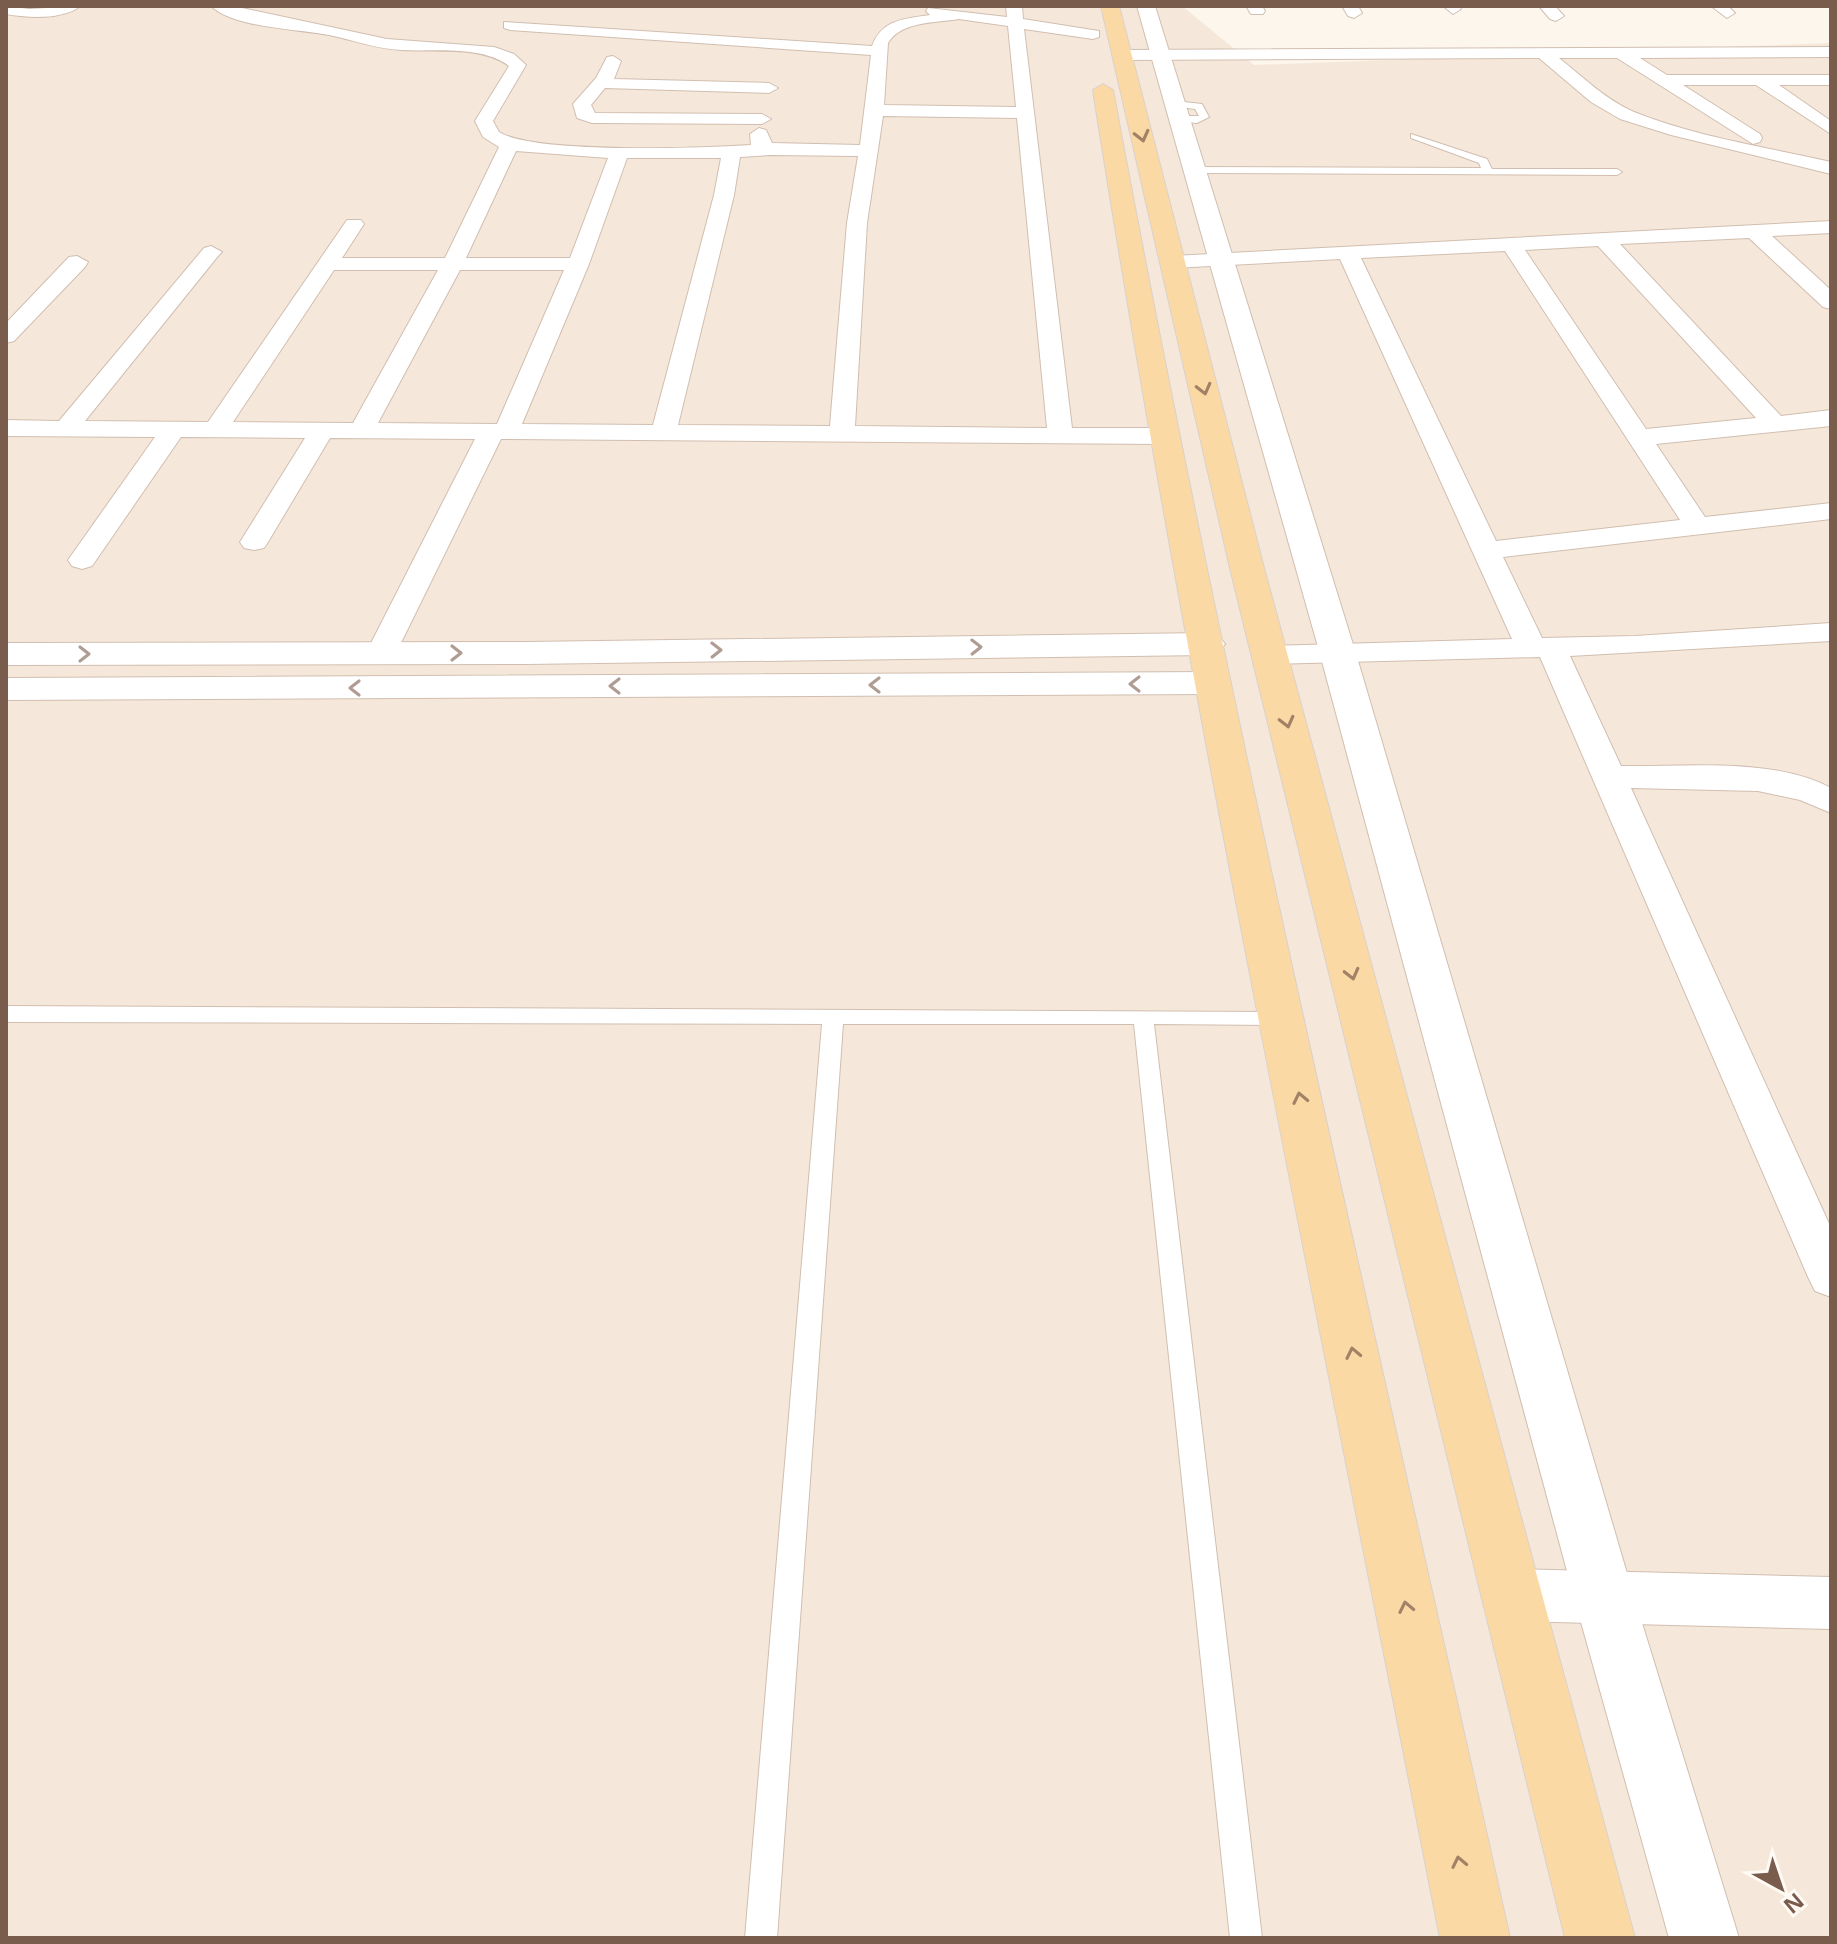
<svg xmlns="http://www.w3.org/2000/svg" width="1837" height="1944" font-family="'Noto Sans',sans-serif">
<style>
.residential{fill:#f5e8da}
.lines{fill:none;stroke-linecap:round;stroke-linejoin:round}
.service-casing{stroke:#d1beb0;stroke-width:2}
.minor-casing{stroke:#d1beb0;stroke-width:2}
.tertiary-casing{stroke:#d1beb0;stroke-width:2}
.primary-casing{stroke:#dad1cd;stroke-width:2}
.service{fill:#fff;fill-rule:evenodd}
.minor{fill:#fff;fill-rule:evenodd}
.tertiary{fill:#fff;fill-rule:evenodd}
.primary{fill:#fbd9a5;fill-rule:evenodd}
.oneway{stroke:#a18267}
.oneway2{stroke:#af9d94}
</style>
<rect width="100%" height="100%" fill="#fdf6ec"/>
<path class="residential" d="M6,6H1182L1254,65L1831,43V1938H6Z"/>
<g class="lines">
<defs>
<path id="service" d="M1175,101L1202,104L1209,117L1197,123L1176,121L1179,116H1199L1195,109L1172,106Z
M1411,134L1487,159L1492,169H1617L1622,172L1617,175L1194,173L1189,170L1194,167L1481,168L1479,163L1411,138Z
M6,1006L1290,1012L1293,1017L1290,1022L1283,1025L1154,1024L1262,1938H1230L1134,1024H843L777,1938H745L822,1024L6,1022Z"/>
<path id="minor" d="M6,6L29,9L81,6C62,20 28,18 6,14Z
M211,6H233L387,39L494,47L514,54L526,65L493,121L499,132C534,154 705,148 751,145L750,134L759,128L766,130L772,143L860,145L871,55L510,30L504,28V22L872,46C882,19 904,19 930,15L926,11L928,8L1007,17L1006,6H1022L1023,19L1099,31V37L1093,39L1024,29L1072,428H1164L1173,431L1177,436L1173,441L1164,444L501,439L396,653L392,659L381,662L370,659L366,653L475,439L330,438L268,542L264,548L254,550L244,548L240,542L305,438L181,437L92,566L82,569L72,566L68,560L155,437L6,436V420L59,421L204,248L211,246L222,252L218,256L85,421L208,422L347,220H361L364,224L342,258H445L499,147L483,137L475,121L509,66C481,45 434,52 401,50C377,49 353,40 329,35C298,29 234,28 211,6ZM959,19L1008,26L1016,107L884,105L888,43C901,21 936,23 959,19ZM883,116L1017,118L1047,428L855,426L867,223ZM516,151L608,158L570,258H466ZM770,155L858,156L847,223L830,426L678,425L734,195L740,157ZM627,158H721L714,195L653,425L522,424L589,264ZM334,270H438L353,423L233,422ZM460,270H564L497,424L378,423Z
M1246,6H1262L1265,11L1263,14H1251Z
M1342,6H1358L1362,13L1354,18L1348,16Z
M1443,6H1459L1461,9L1453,14Z
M1539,6H1555L1564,16L1556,21L1550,19Z
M1711,6H1728L1735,13L1727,18Z
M1831,47V57L1640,58L1667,75H1831V85H1779L1831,121V134L1756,85H1683L1760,134L1762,138L1760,142L1753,144L1617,58H1559C1583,77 1606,100 1634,112C1696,137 1766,147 1831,162V174L1671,135L1620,119L1591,102L1539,58L1122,60L1114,55L1122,50Z
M613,56L621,61L614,79L769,83L778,88L769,93L605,88L591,105L595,113L762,114L771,119L762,124L592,123L577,118L573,104L596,78L607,57Z
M1831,221V233L1772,236L1831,290V309L1823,307L1749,238L1620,244L1781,416L1831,410V426L1656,444L1705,517L1831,503V519L1503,557L1542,638L1635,636L1831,623V641L1570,656L1621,766C1683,767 1775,757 1831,788V813L1800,800L1758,791L1631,788L1831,1228V1297L1815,1291L1808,1277L1540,657L1270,664L1259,661L1255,655L1259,649L1270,646L1512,639L1340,259L1173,268L1162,262L1173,256ZM1598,246L1756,418L1646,429L1525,250ZM1505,251L1680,520L1496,541L1361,258Z
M77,256L88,262L85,267L14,341L6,343V323L69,257Z
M1512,1569L1831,1577V1629L1512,1621L1493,1614L1486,1595L1493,1576Z"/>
<path id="tertiary" d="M1137,6H1155L1356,654L1634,1597L1739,1938H1669L1574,1597L1320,654Z
M1207,633L1219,637L1225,644L1219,651L1207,655L526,664L6,665V643L526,642Z
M1213,672L1226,675L1231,683L1226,691L1213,694L6,700V678Z"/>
<path id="primary" d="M1101,6H1119L1264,568L1635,1938H1565L1230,568Z
M1103,84L1113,90C1227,710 1373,1323 1510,1938H1440C1320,1323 1190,709 1093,90Z"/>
</defs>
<use href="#service" class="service-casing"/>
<use href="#minor" class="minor-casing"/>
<use href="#tertiary" class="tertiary-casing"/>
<use href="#primary" class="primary-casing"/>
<use href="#service" class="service"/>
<use href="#minor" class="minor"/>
<use href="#tertiary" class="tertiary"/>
<use href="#primary" class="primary"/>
</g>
<defs><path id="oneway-chevron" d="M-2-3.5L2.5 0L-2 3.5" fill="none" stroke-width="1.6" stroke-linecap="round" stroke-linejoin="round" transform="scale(2)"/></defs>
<g class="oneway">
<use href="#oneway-chevron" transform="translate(1142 136) rotate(76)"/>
<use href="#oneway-chevron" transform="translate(1204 389) rotate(76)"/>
<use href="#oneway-chevron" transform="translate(1287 722) rotate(76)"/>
<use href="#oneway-chevron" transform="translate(1352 974) rotate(76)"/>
<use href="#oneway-chevron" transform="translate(1300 1098) rotate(-102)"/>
<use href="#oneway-chevron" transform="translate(1353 1353) rotate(-102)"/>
<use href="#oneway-chevron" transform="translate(1406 1607) rotate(-102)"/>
<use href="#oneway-chevron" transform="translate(1459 1862) rotate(-102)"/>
</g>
<g class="oneway2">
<use href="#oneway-chevron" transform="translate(976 647) rotate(-1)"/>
<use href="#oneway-chevron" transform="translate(716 650) rotate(-1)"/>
<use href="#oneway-chevron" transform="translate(456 653)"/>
<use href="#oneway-chevron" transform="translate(84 654)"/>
<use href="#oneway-chevron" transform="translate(1135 684) rotate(180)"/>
<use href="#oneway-chevron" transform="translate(875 685) rotate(180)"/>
<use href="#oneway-chevron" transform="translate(615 686) rotate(180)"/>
<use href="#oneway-chevron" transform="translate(355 688) rotate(180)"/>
</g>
<rect width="1837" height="1944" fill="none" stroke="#7a5c4d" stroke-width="16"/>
<g transform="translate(1781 1888) rotate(140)" stroke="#fffaf3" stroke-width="6" paint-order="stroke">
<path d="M0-6L14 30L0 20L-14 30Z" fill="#7a5c4d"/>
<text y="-12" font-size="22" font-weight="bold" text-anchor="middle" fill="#7a5c4d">N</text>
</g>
</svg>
